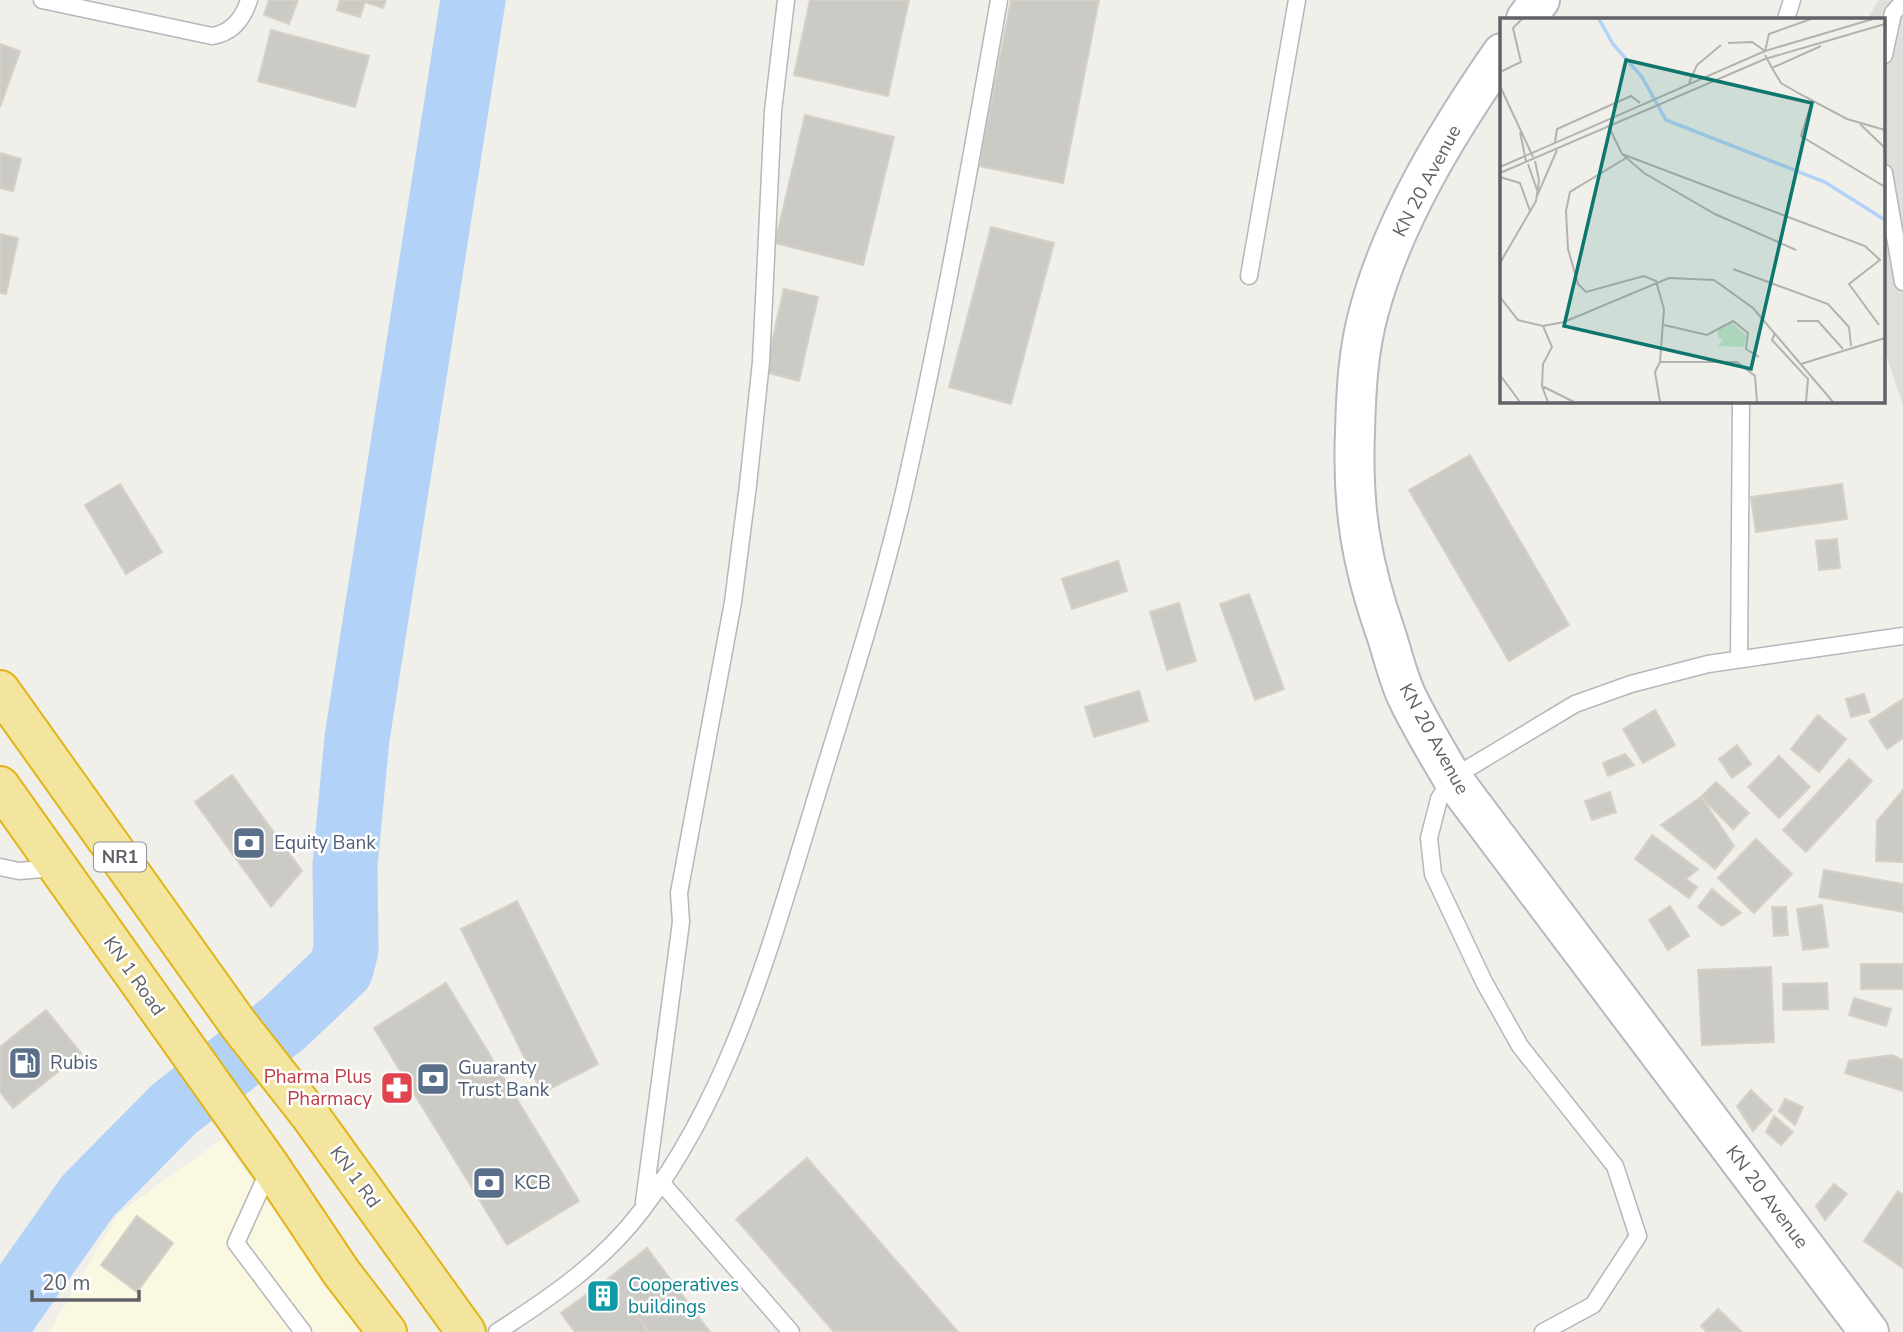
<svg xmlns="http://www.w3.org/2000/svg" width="1903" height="1332" font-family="'Nunito Sans',sans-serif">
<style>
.commercial{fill:#fbf8e2}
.industrial{fill:#dfdeda}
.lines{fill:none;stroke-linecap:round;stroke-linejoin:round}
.river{stroke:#b2d2f7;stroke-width:65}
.building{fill:#cccac5;stroke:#d4d1c7;stroke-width:2}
.lane-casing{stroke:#b5b7bb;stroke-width:19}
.secondary-casing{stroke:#b7b9be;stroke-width:42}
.highway-casing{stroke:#e1b517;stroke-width:42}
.lane{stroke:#fff;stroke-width:16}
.secondary{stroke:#fff;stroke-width:38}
.highway{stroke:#f3e59d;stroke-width:38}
.labels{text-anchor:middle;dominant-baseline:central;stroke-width:5;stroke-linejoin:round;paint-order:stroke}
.shield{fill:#fff;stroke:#909195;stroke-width:2}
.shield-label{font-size:18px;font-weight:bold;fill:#606267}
.street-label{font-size:19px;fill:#606267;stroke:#fff}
.service-label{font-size:19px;fill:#4e5e75;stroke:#fff;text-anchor:start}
.health-label{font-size:19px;fill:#be3a42;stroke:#fff;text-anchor:end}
.culture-label{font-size:19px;fill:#0d838f;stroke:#fff;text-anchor:start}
.inset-river{fill:none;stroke:#b2d2f7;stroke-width:3.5}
.inset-road{fill:none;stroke:#b2b3b1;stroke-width:2}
.view{fill:#0f766e;fill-opacity:0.15;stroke:#0f766e;stroke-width:3.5}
.inset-edge{fill:none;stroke:#606267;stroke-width:3.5}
</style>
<rect width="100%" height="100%" fill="#f0efe9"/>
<path class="commercial" d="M222,1139L362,1332H49L118,1214Z"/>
<path class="industrial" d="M1879,0H1903V406L1884,348V19H1867Z"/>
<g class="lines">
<path class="river" d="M0,1321L88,1196L174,1109L284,1023L341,969L346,949L345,865L357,738L473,0"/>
</g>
<path class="building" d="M269,0H298L289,24L264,15Z
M340,0H386L383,8L365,2L360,17L337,10Z
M810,0H909L888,96L794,75Z
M1011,0H1099L1063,183L979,166Z
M271,30L369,56L355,107L258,81Z
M0,44L20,51L0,107Z
M805,115L894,137L863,265L775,243Z
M0,153L21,159L13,191L0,188Z
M991,227L1054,243L1011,404L949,387Z
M0,234L18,238L6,294L0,293Z
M784,289L818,297L799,381L765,372Z
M1470,455L1569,625L1509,661L1409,490Z
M120,484L162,552L126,574L85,505Z
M1842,484L1847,519L1756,532L1751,497Z
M1837,539L1840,568L1819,570L1816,541Z
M1118,561L1127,591L1072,609L1062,579Z
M1249,594L1284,689L1255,700L1220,604Z
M1179,603L1196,661L1167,670L1150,612Z
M1139,691L1148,721L1094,737L1085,707Z
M1864,694L1870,712L1851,717L1846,699Z
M1903,699V738L1887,749L1869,721Z
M1655,710L1675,745L1643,763L1623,729Z
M1818,715L1846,739L1819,772L1791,749Z
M1737,745L1751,764L1732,778L1719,759Z
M1625,754L1634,765L1608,776L1603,763Z
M1779,756L1810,787L1779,818L1748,787Z
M1849,759L1872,781L1806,852L1783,830Z
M232,775L302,871L271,907L195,802Z
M1716,782L1749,813L1733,829L1701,797Z
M1903,790V862L1876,861L1877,821Z
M1610,792L1616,812L1592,820L1585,801Z
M1701,797L1734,846L1715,869L1661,825Z
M1652,835L1698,869L1686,879L1697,887L1689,898L1635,859Z
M1756,839L1792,874L1754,913L1718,878Z
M1824,870L1903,884V912L1819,897Z
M1712,889L1741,913L1722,926L1698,907Z
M517,901L598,1064L542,1093L461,929Z
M1822,905L1828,947L1803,950L1797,909Z
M1670,906L1689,936L1668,950L1649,920Z
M1772,907H1786L1788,935L1774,936Z
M1861,964H1903V989H1861Z
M1771,967L1774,1042L1702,1045L1698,970Z
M446,983L579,1201L507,1245L374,1028Z
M1827,983L1828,1009L1783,1010V984Z
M1854,998L1891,1009L1886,1026L1849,1015Z
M46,1010L81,1053L13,1108L0,1092V1047Z
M1892,1055L1903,1060V1091L1845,1073L1849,1061Z
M1751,1090L1772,1110L1753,1131L1737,1106Z
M1785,1099L1803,1107L1795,1125L1779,1111Z
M1774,1116L1793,1132L1781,1145L1766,1132Z
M807,1158L958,1332H834L736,1219Z
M1834,1184L1847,1194L1825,1220L1816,1206Z
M1898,1191L1903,1195V1268L1864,1241Z
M137,1216L173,1243L137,1292L101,1265Z
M647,1248L710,1332H649L609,1278Z
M609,1278L649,1332H575L561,1313Z
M1718,1309L1742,1332H1707L1701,1326Z"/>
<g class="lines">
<defs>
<path id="lane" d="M42,0L212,36C232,33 243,19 249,0
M1786,19L1792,0
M1884,55L1893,13L1903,2
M1884,173L1903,282
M1249,276L1297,0
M1739,659L1741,401
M0,867L19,871L55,868
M270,1168L236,1243L303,1332
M660,1181L791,1332
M644,1202L681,922L679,893L733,602L748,485L761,362L773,111L786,0
M497,1332C551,1297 603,1262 642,1210C730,1094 769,951 811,814C844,705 881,594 906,483C942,323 971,161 999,0
M1543,1332L1593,1305L1638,1236L1615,1166L1520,1046L1484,982L1433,874L1429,838L1439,799L1452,778L1575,704L1631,684L1708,664L1903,636"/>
<path id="secondary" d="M1526,19L1540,0
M1502,53C1448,131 1394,219 1369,311C1358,351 1356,391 1355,432C1352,507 1361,563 1386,634C1393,655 1398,679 1408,699C1421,726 1437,752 1452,778L1869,1332"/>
<path id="highway" d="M0,690L239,1025L309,1114L466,1332
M0,786L270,1166L341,1272L387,1332"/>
</defs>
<use href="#lane" class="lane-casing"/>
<use href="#secondary" class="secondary-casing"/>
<use href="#highway" class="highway-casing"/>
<use href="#lane" class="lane"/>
<use href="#secondary" class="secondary"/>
<use href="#highway" class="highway"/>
</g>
<defs>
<symbol id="bank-square" viewBox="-11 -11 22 22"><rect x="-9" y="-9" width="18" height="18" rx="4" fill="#5c6f8a" stroke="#fff"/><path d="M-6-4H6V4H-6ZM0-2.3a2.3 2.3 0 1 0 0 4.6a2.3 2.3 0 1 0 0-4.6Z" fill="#fff"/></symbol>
<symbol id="fuel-square" viewBox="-11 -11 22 22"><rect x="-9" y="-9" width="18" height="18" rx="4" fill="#5c6f8a" stroke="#fff"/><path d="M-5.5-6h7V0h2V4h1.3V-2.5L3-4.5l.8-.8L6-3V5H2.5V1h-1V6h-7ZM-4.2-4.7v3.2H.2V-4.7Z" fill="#fff"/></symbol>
<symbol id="pharmacy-square" viewBox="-11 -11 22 22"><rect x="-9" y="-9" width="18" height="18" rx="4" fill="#e0444e" stroke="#fff"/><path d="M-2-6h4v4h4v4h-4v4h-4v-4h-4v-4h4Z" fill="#fff"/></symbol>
<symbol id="building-square" viewBox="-11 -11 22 22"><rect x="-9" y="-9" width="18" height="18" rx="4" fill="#0f9aa8" stroke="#fff"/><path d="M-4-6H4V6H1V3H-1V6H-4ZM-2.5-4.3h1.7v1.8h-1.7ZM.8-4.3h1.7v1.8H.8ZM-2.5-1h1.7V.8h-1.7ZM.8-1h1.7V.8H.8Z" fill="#fff"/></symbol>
</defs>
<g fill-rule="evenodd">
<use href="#bank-square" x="230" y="824" width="38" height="38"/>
<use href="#fuel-square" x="6" y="1044" width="38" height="38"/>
<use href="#bank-square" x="414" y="1060" width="38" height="38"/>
<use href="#pharmacy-square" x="378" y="1069" width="38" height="38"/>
<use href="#bank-square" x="470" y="1164" width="38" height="38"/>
<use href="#building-square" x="584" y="1277" width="38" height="38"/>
</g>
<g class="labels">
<rect class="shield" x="94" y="842.5" width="52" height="29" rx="5"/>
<g class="shield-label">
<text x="120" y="857">NR1</text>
</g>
<g class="street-label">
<text transform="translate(1427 181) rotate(-62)">KN 20 Avenue</text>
<text transform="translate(1434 739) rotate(61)">KN 20 Avenue</text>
<text transform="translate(134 976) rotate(55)">KN 1 Road</text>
<text transform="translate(355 1177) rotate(54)">KN 1 Rd</text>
<text transform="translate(1767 1197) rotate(53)">KN 20 Avenue</text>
</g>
<g class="service-label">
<text x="274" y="843">Equity Bank</text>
<text x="50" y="1063">Rubis</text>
<text x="458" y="1068">Guaranty<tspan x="458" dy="22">Trust Bank</tspan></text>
<text x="514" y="1183">KCB</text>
</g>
<g class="health-label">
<text x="372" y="1077">Pharma Plus<tspan x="372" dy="22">Pharmacy</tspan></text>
</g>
<g class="culture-label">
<text x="628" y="1285">Cooperatives<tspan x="628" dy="22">buildings</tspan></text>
</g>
</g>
<g transform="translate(1500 18)">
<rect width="385" height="385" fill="#f0efe9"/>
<path d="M231,304L247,318L244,329L218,328L223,322L218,319V312Z" fill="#c8e5cb"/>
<path class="inset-river" d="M99,1L113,26L142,59L166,102L325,164L385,202"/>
<path class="inset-road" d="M228,25L252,24L265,33L269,16L311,1M265,37L272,50L321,28M272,50L281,65L298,75L347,101L385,112M0,54L21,44L13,10L22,1M189,65L197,47L221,27M0,68L33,139M312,83L301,118L385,169M360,106L385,130M108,107L122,136L144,155L215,196L296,232M20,114L26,143M55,124L57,111L131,78L140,85M122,136L365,228L380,242L349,266L379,307M126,140L70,174L66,193L68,231L78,266L86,274L144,258L156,263L164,291L160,344L155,354L160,384M28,146L37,172M0,149L265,33L373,1M0,155L265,41L385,6M0,159L20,165L30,193M37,178L57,132M0,245L36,183L39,162L35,143M233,251L328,286L349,309L351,328M0,279L18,302L43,308L64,304L169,260L214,262L253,290L333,384M297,303H318L343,331M164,307L207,317L233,303L248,315L246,331L259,339M43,308L52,329L43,346L42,368L48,384M275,315L272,322L308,361L306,384M160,344H237L255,358L257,384M301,346L385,320M0,357L20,384M42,368L74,384"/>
<path class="view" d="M126,42L312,85L251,351L64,308Z"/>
<rect width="385" height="385" class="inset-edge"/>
</g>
<path d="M32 1290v10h107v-10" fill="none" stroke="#606267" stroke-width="3.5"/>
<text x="42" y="1290" font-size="21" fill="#606267" stroke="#ffffff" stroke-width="5" paint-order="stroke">20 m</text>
</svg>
